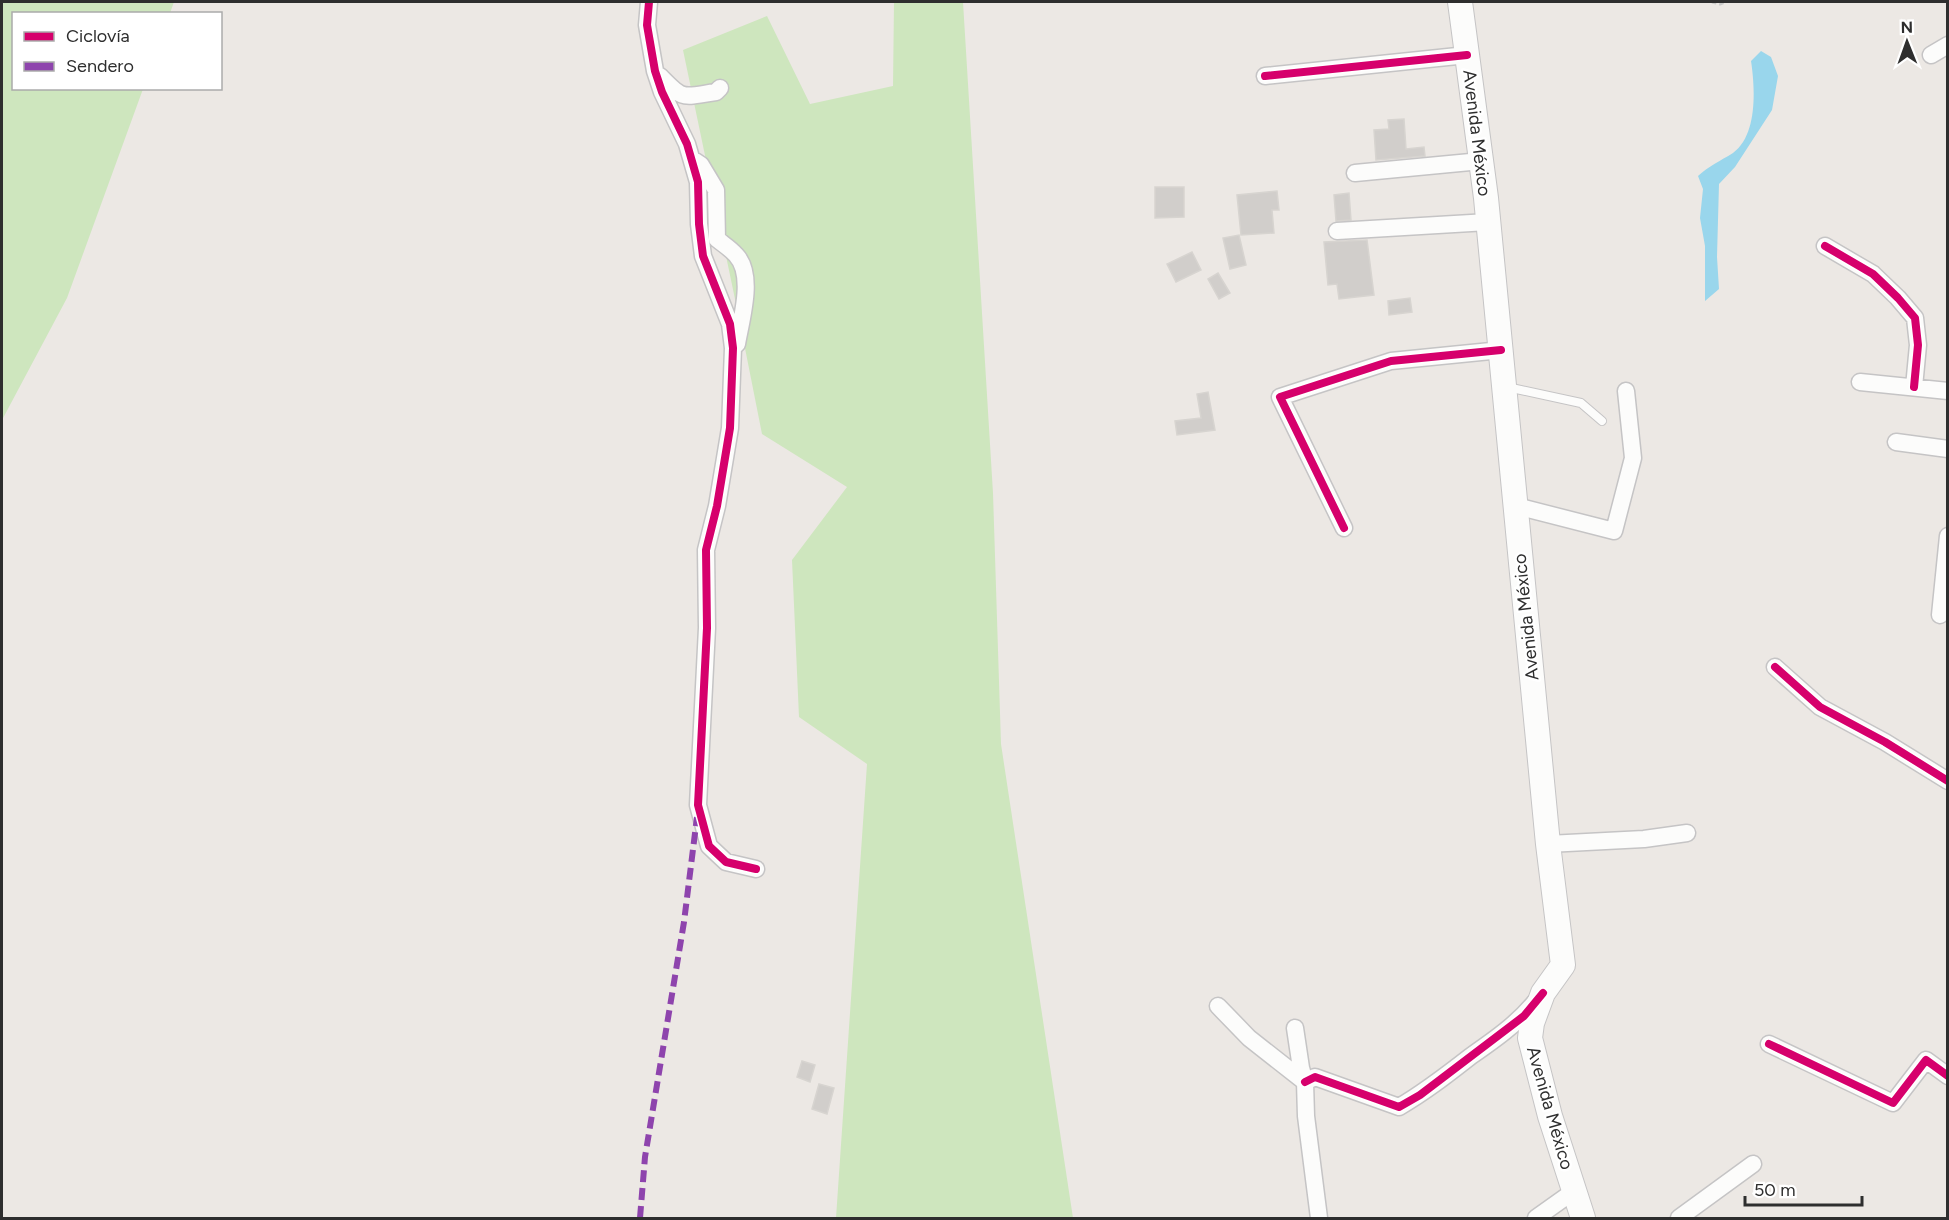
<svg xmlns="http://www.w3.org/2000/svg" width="1949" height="1220" font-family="Figtree,sans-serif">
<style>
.green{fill:#cee6be}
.water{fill:#99d6ec}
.building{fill:#d1cecb;stroke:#d7d4d0;stroke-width:1.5}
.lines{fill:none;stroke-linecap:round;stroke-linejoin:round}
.lane-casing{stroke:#c5c4c5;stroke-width:10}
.street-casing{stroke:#c5c4c5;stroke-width:19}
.secondary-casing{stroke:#c5c4c5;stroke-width:26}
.path{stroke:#c9c9c8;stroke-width:3;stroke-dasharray:4.5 3;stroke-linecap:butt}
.lane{stroke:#fcfcfb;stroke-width:8}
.street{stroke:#fcfcfb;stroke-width:16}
.secondary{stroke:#fcfcfb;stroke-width:24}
.quiet{stroke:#8e44ad;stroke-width:6;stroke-dasharray:12 6;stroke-linecap:butt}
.cycleway-casing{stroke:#fff;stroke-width:11}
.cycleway{stroke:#d6006c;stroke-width:8}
.labels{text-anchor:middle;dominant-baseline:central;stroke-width:5;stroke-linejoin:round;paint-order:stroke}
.street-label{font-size:18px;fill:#2e2e2e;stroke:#fff}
</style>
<rect width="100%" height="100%" fill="#ece8e4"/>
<path class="green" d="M2,2H174L170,13L14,14V88L143,89L67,298L2,420Z
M894,2H963L993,493L1001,744L1073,1218H836L867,764L799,717L792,560L847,487L762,434L740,323L683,50L767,16L810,104L893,86Z"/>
<path class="water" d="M1761,51L1771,57L1778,76L1772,110L1735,167L1719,184L1717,257L1719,289L1705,301V246L1700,218L1703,189L1698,176C1709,166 1720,161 1733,153C1758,135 1755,87 1751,61Z"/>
<path class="building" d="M1404,119L1406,149L1424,147L1425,156L1376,160L1374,130L1389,129L1388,120Z
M1155,187H1184V217L1155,218Z
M1277,191L1279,210H1272L1274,233L1241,235L1237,195Z
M1349,193L1351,220L1336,221L1334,195Z
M1239,235L1246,265L1230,269L1223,238Z
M1367,240L1374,295L1339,299L1337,284L1328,285L1324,242Z
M1192,252L1201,270L1176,282L1167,264Z
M1218,273L1230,293L1219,299L1208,279Z
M1410,298L1412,312L1389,315L1388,301Z
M1208,392L1215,430L1177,435L1175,421L1201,418L1197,394Z
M802,1061L815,1065L810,1082L797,1077Z
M819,1084L834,1088L827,1114L812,1109Z"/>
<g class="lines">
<defs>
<path id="lane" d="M1507,387L1581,403L1602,421"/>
<path id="street" d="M649,2L647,25L655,71L662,92L687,144L698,182L699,224L703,256L730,324L733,348L730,428L717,506L706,550L707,628L698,805L709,846L726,862L756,869
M1931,55L1948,45
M660,76C684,101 682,97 716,92L720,88
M1265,76L1467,55
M695,161L701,165L716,190L717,239C723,244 731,249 736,255C755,275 741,320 737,344
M1355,173L1481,161
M1337,231L1488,222
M1825,246L1873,274L1898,298L1915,318L1918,345L1914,387
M1860,382L1948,391
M1896,442L1948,449
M1516,506L1614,531L1633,458L1626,391
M1344,528L1280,397L1391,361L1501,350
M1940,615L1948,536
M1775,667L1820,707L1885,742L1948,781
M1548,844L1644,839L1687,833
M1218,1006L1249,1038L1305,1082
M1295,1028L1301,1068L1305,1082L1306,1116L1319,1218
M1769,1044L1893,1103L1926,1060L1948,1076
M1305,1082L1315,1077L1399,1107C1425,1092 1448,1074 1471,1056C1494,1040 1517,1024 1535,1002
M1536,1218L1574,1191
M1679,1218L1753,1164"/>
<path id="secondary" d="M1460,2L1486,198L1548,844L1563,965L1543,993L1532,1023L1530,1038L1550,1116L1583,1218"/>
</defs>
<use href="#lane" class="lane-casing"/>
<use href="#street" class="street-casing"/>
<use href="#secondary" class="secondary-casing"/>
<path class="path" d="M1712,2L1720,4L1725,2"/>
<use href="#lane" class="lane"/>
<use href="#street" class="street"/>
<use href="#secondary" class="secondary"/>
<path class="quiet" d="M640,1218L645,1157L684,922L697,817"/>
<defs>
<path id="cycleway" d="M649,2L647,25L655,71L662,92L687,144L698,182L699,224L703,256L730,324L733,348L730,428L717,506L706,550L707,628L698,805L709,846L726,862L756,869
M1265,76L1467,55
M1825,246L1873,274L1898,298L1915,318L1918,345L1914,387
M1344,528L1280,397L1391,361L1501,350
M1775,667L1820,707L1885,742L1948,781
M1769,1044L1893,1103L1926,1060L1948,1076
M1305,1082L1315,1077L1399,1107L1420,1095L1524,1016L1543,993"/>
</defs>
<use href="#cycleway" class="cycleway-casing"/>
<use href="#cycleway" class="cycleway"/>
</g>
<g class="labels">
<g class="street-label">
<text transform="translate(1477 133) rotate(83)">Avenida México</text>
<text transform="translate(1526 617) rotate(-96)">Avenida México</text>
<text transform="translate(1550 1108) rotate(74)">Avenida México</text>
</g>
</g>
<rect width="1949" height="1220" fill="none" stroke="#2e2e2e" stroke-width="6"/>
<rect x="12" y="12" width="210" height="78" fill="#ffffff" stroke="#ababab" stroke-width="1.5"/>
<rect x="24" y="32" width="30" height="9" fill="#d6006c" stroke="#ababab" stroke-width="1.5"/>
<text x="66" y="42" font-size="18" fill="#2e2e2e">Ciclovía</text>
<rect x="24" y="62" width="30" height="9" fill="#8e44ad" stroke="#ababab" stroke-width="1.5"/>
<text x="66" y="72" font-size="18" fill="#2e2e2e">Sendero</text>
<g transform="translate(1907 42) rotate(359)" stroke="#ffffff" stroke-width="4.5" paint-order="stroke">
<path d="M0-4.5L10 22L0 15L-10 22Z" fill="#2e2e2e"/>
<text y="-9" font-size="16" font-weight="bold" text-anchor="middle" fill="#2e2e2e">N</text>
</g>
<path d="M1745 1196v9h117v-9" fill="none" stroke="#2e2e2e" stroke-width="3"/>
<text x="1754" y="1196" font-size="18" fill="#2e2e2e" stroke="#ffffff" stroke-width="4.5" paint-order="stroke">50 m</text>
</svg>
